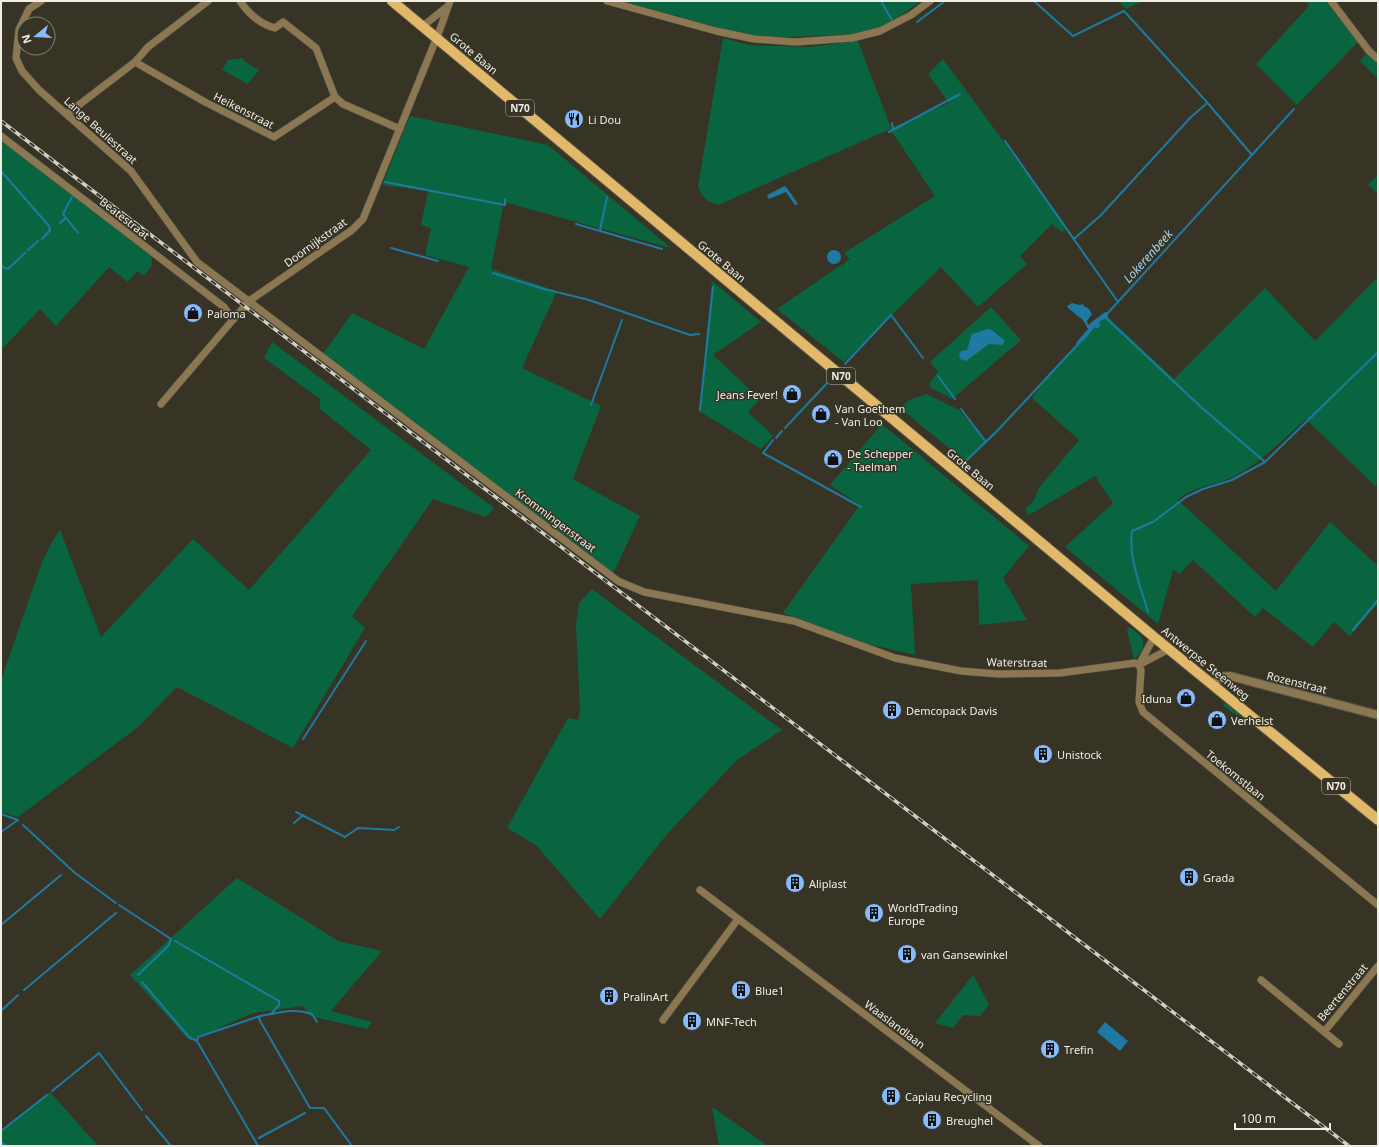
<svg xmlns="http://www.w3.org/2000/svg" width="1379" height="1147" font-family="'Noto Sans',sans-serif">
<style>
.green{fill:#09653f}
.water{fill:#1e7aa2}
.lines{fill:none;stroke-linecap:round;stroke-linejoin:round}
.stream{stroke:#1e7aa2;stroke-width:2}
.minor-casing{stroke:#545244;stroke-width:8}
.tertiary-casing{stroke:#545244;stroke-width:10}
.primary-casing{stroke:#545244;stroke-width:12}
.minor{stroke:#8b7752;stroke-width:7}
.tertiary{stroke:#8b7752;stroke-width:8}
.primary{stroke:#e2b96a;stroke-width:10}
.rail-casing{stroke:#d2d0c6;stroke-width:3.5}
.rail{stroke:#373426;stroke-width:2;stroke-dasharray:6;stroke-linecap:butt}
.labels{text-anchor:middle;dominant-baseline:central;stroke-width:3;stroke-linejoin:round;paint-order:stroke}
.shield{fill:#373426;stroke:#b8b6ab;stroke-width:1}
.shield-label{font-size:10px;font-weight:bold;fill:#efede4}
.street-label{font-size:11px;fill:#efede4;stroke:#373426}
.poi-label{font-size:11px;fill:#efede4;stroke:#373426;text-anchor:start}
.water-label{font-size:12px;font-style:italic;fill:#a3d4ef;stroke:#373426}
</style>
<rect width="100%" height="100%" fill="#373426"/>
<path class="green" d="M623,1H921L890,23L871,30L853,34L787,37L755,35L724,29Z
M1118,1H1142L1126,9Z
M1305,1H1326L1358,42L1297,105L1256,64L1309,6Z
M723,38L750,45L809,47L858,41L891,128L949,103L928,74L943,59L1067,228L1062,232L1052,224L1020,256L1027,264L978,307L941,267L844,362L777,309L850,259L844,253L935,196L890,129L718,205C708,202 702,198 698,187Z
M1366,54L1378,64V79L1360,61Z
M243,58L244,61L259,70L248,84L222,70L228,60Z
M410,116L548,145L671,248L504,202L491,269L557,291L522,368L601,406L573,479L640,516L613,574L323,354L352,313L424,349L469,267L425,255L431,228L421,225L428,191L382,185Z
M1,140L151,254L152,265L144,276L137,271L128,282L109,267L56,326L40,309L1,350Z
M1378,175V194L1368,185Z
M1378,277V484L1375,486L1306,419C1281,441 1259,465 1228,479C1212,486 1191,487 1178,500L1276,591L1330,522L1378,566V603L1350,636L1334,622L1313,647L1263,608L1255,617L1193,560L1180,574L1173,570L1158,624L1065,547L1113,503L1095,476L1029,515L1025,510L1034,500L1039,488L1079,440L1032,398L1050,373L1105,314L1174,379L1265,288L1315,341Z
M712,281L761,322L713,355L760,399L748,412L773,436L761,449L699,411Z
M991,307L1021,340L952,399L931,388L929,383L938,372L930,362Z
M272,342L494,508L486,517L433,499L352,616L365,628L293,748L177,687L138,727L18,817L1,812V680L41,565L52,542L60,530L101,637L193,539L249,590L371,450L320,409V399L264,358Z
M927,394L959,410L986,441L966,462L900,408L909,400Z
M882,424L1029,546L1003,578L1027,620L979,625L978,580L911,584L915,655L868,644L783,613L860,505L830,485Z
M592,589L782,730L737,760L667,834L600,919L536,845L507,828L568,718L578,720L580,711L576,625L579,603Z
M1129,627C1145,636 1149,647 1134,659L1127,630Z
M1225,702L1244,718L1231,712L1223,705Z
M237,878L338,941L382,951L331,1011L372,1022L367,1029L310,1016L303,1006L253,1013L190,1041L130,975Z
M973,975L989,1004L980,1016L963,1015L953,1028L935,1023Z
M50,1092L98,1146H1V1131Z
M712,1107L768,1146H719Z"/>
<path class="water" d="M785,186L787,188L798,204L795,205L786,192L769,199L767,195Z
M827 257a7 7 0 1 1 14 0a7 7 0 1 1-14 0Z
M1072,303L1079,305L1084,304L1083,306L1088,308L1092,314L1087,321L1088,325L1105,312L1108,313L1106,318L1099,322L1100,325L1098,329L1095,327L1083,341L1075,344L1088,329L1083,320L1068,308L1067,306Z
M988,329L992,330L1005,341L1002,345L989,344L966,361L960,359L959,354L961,351L967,350L972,334Z
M1105,1022L1128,1041L1120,1051L1097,1032Z"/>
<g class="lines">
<path class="stream" d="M881,1L893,22
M1034,1L1073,36L1124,11L1205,100L1252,155
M917,22L945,1
M892,123L893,129
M889,132L960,94
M1005,141L1118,302
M1,171L49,226L50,230L42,239
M385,182L505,205V199
M72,197L63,214L78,233
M60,223L65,219
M576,224L662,249
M600,230L607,197
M1074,239L1101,215L1190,118L1206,104
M391,248L438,261
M28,250L38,241
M1,265L4,268L8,269L25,253
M493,273L544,289L589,300L690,335L699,334
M1106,315L1294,109
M1107,315L1106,318L1201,407L1265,462
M845,364L891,315L923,358
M938,376L955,399
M591,405L622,320
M961,409L986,442
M700,410L713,287
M785,428L829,381
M776,438L782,431
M773,440L763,453L861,507
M966,461L998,430L1081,341
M1148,612C1141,587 1128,558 1132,531L1153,522L1186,497L1203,489L1232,480L1265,462L1378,352
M1353,630L1378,600
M303,739L366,641
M296,812L345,837L358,828L394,830L399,827
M1,814L18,820L1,832
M294,823L303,815
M23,825L75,873L116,903
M119,905L171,939L169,945L138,975
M1,925L61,875
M175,941L279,1001V1005L271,1014L260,1016L259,1019L310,1108H324L352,1146
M142,982L189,1037L197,1041
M24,990L116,913
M1,1011L18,995
M272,1014C285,1011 298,1009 312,1014L317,1022
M52,1091L99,1053L142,1110
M146,1116L171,1146
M1,1131L47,1095
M259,1138L305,1113
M1,1142L6,1146
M258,1146L197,1041L198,1037L260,1016"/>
<defs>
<path id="minor" d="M41,1L29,9L19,30L16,58L22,71L39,90L131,171L197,262L618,581L644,592L794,621L895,658L961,671L998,674L1060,673L1135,663L1139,665
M240,1C248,13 260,24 275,28L283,22L316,48L335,97L343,104L400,129
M607,1L716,31L754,39L796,42L852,38L880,31L911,15L930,1
M1331,1L1369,51L1378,59
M423,26L448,6
M135,62L205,102L274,137L335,97
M67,114L135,62L148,47L208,1
M1,136L224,307L233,320
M161,404L249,301L352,230L363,219L439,32L450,1
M1154,637L1139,665L1141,670L1139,702L1143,712L1378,905
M1139,665L1169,649
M700,890L1039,1146
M1261,980L1339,1044
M663,1020L738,919
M1324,1032L1378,966"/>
<path id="tertiary" d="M1213,685L1221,677L1230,676L1378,715"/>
<path id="primary" d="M392,1L1154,637L1378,820"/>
</defs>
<use href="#minor" class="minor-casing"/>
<use href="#tertiary" class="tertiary-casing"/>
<use href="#primary" class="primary-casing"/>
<use href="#minor" class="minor"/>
<use href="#tertiary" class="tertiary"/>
<use href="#primary" class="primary"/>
<defs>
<path id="rail" d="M1,121L1349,1146"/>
</defs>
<use href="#rail" class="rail-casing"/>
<use href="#rail" class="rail"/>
</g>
<defs>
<symbol id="restaurant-disc" viewBox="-11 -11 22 22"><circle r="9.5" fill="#88bbfc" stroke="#373426"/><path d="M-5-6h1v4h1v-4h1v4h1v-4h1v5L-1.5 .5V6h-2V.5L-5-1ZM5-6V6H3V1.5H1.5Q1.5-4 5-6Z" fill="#111"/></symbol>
<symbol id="shop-disc" viewBox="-11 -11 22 22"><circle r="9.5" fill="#88bbfc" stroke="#373426"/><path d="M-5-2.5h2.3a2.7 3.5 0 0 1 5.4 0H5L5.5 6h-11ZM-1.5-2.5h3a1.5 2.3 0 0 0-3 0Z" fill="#111"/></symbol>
<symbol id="building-disc" viewBox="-11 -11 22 22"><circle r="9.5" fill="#88bbfc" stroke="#373426"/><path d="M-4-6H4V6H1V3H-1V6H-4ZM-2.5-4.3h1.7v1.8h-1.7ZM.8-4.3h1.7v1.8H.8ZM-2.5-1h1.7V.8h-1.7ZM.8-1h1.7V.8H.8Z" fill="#111"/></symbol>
</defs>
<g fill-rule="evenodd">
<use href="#restaurant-disc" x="563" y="108" width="22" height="22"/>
<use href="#shop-disc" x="182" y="302" width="22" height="22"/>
<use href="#shop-disc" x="781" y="383" width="22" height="22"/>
<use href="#shop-disc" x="810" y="403" width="22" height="22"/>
<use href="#shop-disc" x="822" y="448" width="22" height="22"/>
<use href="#shop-disc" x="1175" y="687" width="22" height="22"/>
<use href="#building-disc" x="881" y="699" width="22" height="22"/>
<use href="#shop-disc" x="1206" y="709" width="22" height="22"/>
<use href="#building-disc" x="1032" y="743" width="22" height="22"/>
<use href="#building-disc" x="1178" y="866" width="22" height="22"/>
<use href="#building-disc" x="784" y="872" width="22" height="22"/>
<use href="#building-disc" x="863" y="902" width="22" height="22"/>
<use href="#building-disc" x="896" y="943" width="22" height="22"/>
<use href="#building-disc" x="730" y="979" width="22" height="22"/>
<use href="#building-disc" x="598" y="985" width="22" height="22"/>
<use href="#building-disc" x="681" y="1010" width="22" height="22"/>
<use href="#building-disc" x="1039" y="1038" width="22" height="22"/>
<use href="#building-disc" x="880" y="1085" width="22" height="22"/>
<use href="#building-disc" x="921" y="1109" width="22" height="22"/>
</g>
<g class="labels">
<g class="shield">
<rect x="506" y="100" width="28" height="16" rx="3"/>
<rect x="827" y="368" width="28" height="16" rx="3"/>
<rect x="1322" y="778" width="28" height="16" rx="3"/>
</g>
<g class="shield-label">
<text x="520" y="108">N70</text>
<text x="841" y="376">N70</text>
<text x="1336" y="786">N70</text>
</g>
<g class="street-label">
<text transform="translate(474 53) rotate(40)">Grote Baan</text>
<text transform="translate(244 110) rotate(27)">Heikenstraat</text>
<text transform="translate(101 130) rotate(42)">Lange Beulestraat</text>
<text transform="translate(125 218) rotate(38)">Beatestraat</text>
<text transform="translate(315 242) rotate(-36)">Doornijkstraat</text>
<text transform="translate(722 261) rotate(40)">Grote Baan</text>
<text transform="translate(971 469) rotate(40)">Grote Baan</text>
<text transform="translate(556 520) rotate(37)">Krommingenstraat</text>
<text transform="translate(1017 662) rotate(1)">Waterstraat</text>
<text transform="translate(1206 663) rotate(39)">Antwerpse Steenweg</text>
<text transform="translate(1297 682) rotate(14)">Rozenstraat</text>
<text transform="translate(1236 775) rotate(39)">Toekomstlaan</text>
<text transform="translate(1342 992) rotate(-50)">Beertenstraat</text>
<text transform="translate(895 1024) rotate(37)">Waaslandlaan</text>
</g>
<g class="poi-label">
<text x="588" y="119">Li Dou</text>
<text x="207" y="313">Paloma</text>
<text x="778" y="394" text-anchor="end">Jeans Fever!</text>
<text x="835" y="408">Van Goethem<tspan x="835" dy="13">- Van Loo</tspan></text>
<text x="847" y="453">De Schepper<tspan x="847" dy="13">- Taelman</tspan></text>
<text x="1172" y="698" text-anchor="end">Iduna</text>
<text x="906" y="710">Demcopack Davis</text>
<text x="1231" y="720">Verhelst</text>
<text x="1057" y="754">Unistock</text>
<text x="1203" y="877">Grada</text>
<text x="809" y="883">Aliplast</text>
<text x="888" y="907">WorldTrading<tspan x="888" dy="13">Europe</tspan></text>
<text x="921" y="954">van Gansewinkel</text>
<text x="755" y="990">Blue1</text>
<text x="623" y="996">PralinArt</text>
<text x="706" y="1021">MNF-Tech</text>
<text x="1064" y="1049">Trefin</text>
<text x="905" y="1096">Capiau Recycling</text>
<text x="946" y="1120">Breughel</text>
</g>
<g class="water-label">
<text transform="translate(1148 256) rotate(-48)">Lokerenbeek</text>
</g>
</g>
<rect width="1379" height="1147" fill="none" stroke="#efede4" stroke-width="4"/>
<g transform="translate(36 36) rotate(252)"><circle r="19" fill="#373426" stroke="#817e72"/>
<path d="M0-3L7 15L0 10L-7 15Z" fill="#88bbfc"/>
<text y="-6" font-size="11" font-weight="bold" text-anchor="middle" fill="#efede4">N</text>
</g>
<path d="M1235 1123v6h95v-6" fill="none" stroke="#efede4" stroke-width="2"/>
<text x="1241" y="1123" font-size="12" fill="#efede4" stroke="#373426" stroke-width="3" paint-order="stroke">100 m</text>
</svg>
